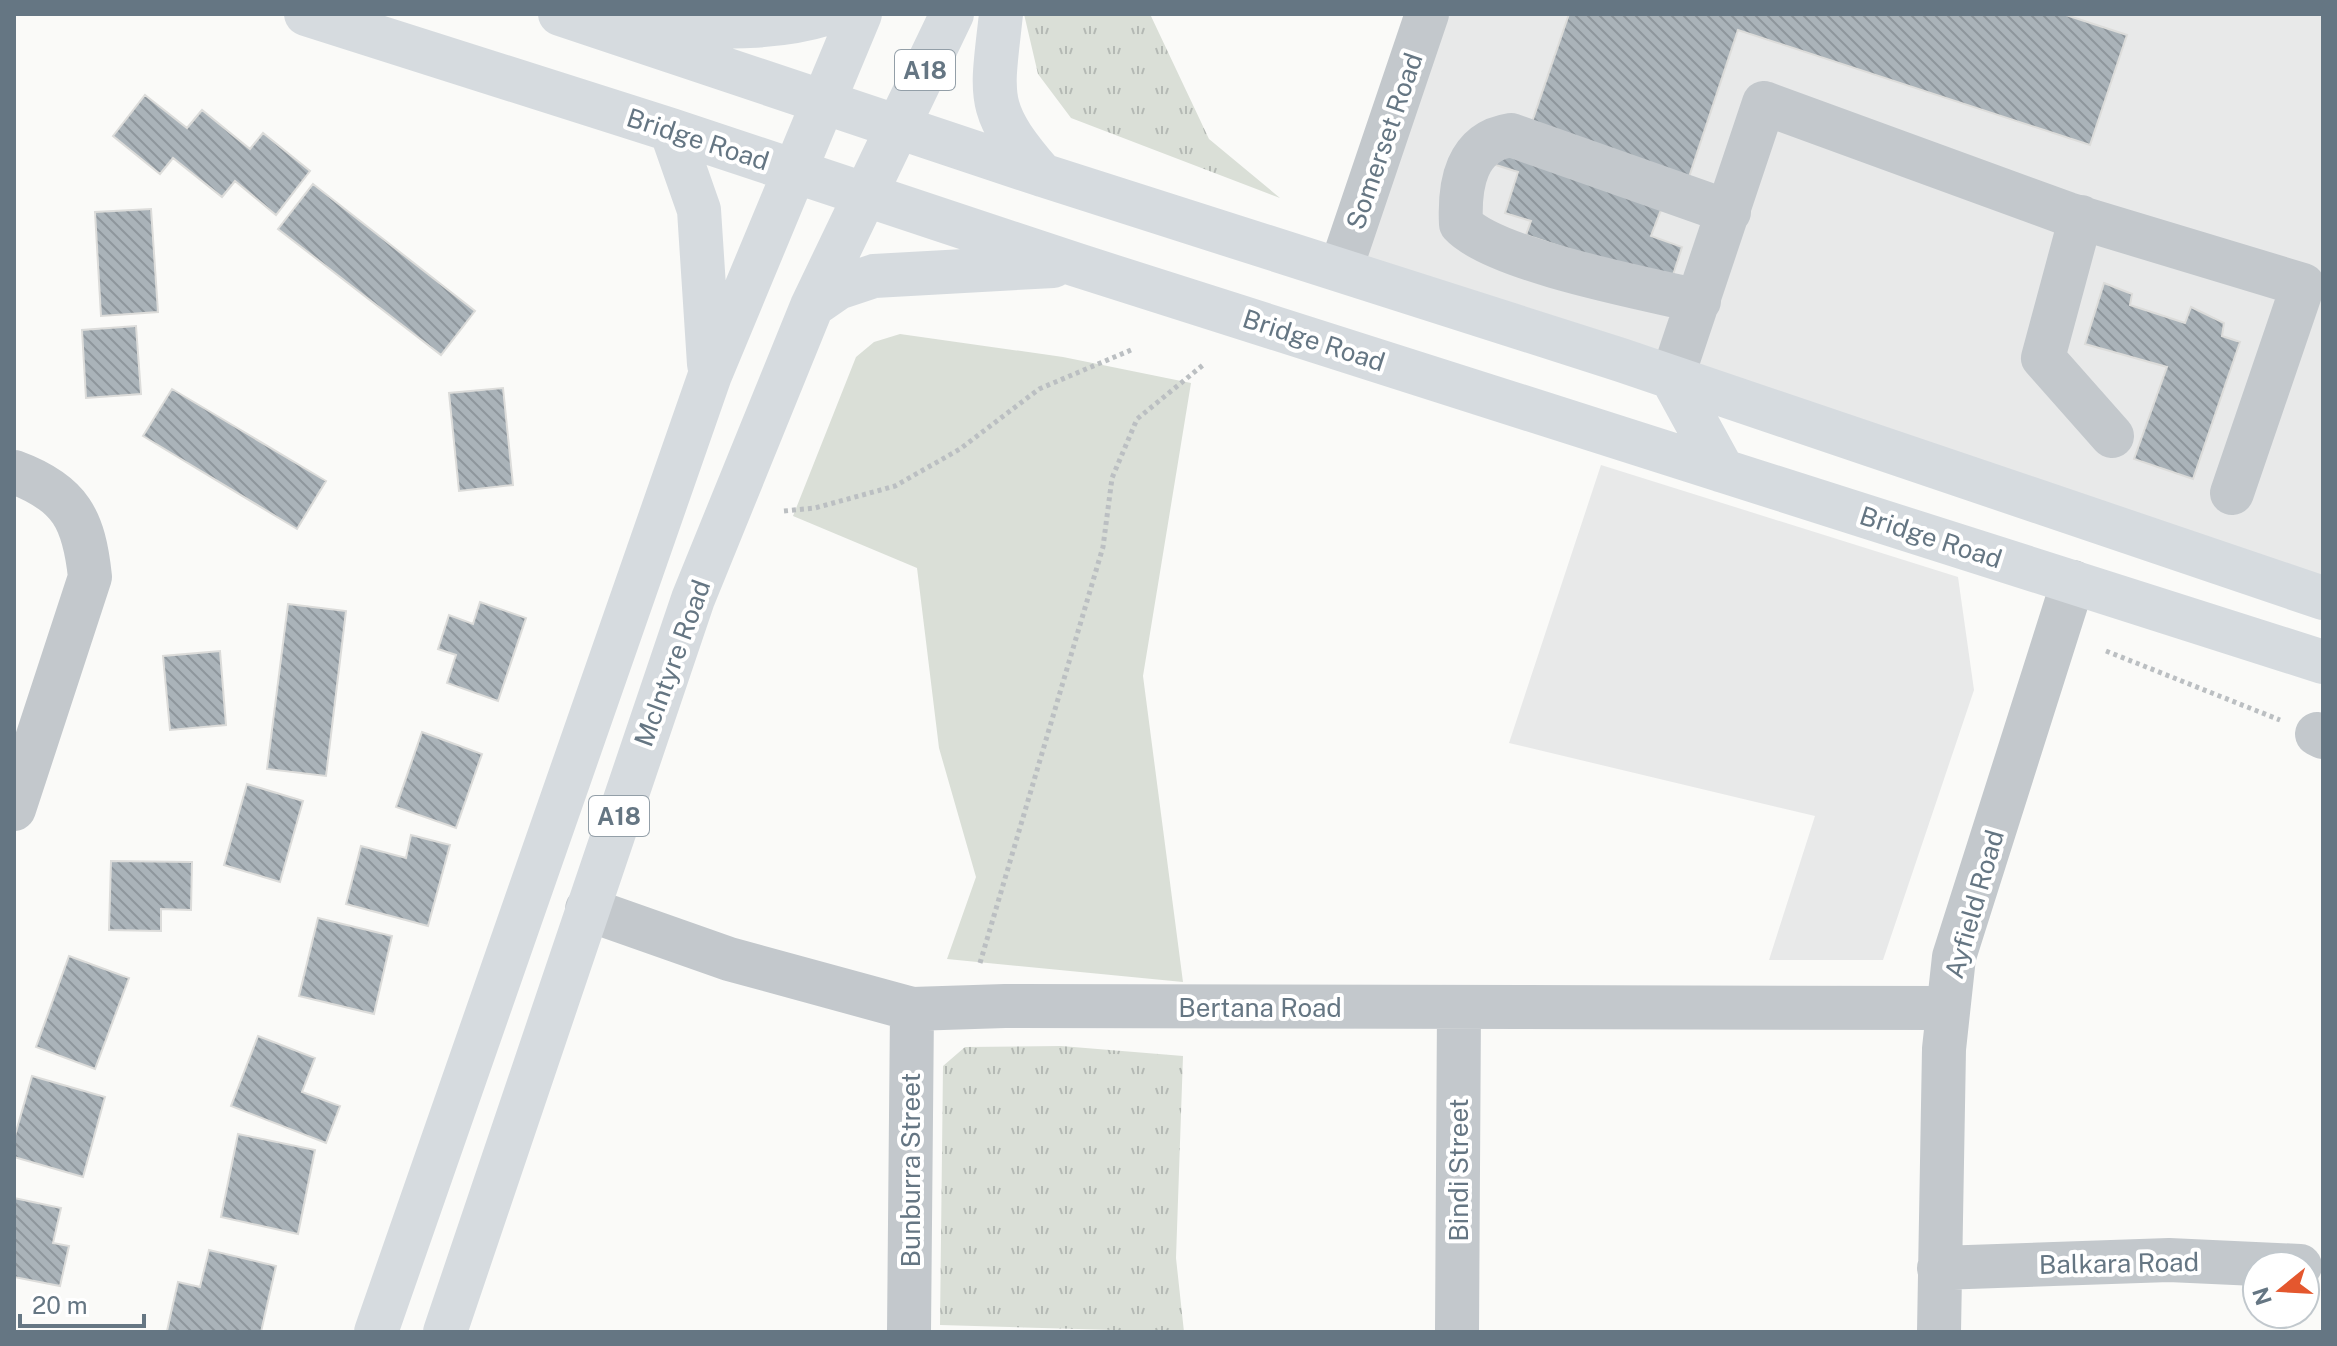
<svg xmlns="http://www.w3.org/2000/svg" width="2337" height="1346" font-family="'Public Sans',sans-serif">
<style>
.built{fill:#e8e9e9}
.grass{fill:url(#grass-tufts)}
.park{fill:#dadfd7}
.building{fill:url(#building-back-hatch);stroke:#dcdcda;stroke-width:2}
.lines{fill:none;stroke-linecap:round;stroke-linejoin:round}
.path{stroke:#bbbfc2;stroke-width:5;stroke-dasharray:4 4;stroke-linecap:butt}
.minor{stroke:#c3c8cc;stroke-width:44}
.major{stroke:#d6dbdf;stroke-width:44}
.labels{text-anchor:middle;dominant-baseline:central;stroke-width:8;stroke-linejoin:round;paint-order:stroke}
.shield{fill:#fff;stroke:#939fa8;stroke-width:2}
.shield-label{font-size:24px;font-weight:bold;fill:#657683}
.street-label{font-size:26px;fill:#657683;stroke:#fff}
</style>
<defs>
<pattern id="grass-tufts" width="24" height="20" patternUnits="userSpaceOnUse" patternTransform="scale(2)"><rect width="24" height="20" fill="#dadfd7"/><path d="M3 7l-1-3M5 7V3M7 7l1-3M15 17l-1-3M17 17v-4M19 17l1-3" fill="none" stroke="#b4b9b4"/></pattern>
<pattern id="building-back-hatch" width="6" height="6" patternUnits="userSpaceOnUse" patternTransform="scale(2)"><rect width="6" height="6" fill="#aab3b9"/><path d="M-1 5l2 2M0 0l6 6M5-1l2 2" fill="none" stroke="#8e969c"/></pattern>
</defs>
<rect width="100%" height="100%" fill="#fafaf8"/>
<path class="built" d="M1427,14H2323V598L1341,268Z
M1601,465L1958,577L1974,690L1883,960H1769L1815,816L1509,743Z"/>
<path class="grass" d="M1024,14H1150L1209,139L1280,198L1071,118L1038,74Z
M1061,1046L1183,1056L1176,1258L1184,1332L940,1325L943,1066L965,1047Z"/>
<path class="park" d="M900,334L1063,357L1191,383L1143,676L1183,982L947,959L976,877L939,748L917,568L793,516L856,357L874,342Z"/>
<path class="building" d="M1569,14H2063L2127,35L2090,145L1738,30L1689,177L1532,122Z
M145,95L187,128L202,110L250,149L263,133L310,171L276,215L235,181L222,197L173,158L160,174L113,136Z
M1504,145L1664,202L1651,236L1682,247L1673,275L1624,268L1526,235L1531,221L1505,213L1518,172L1496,165Z
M313,184L475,311L441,355L278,229Z
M151,209L158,312L101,316L95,212Z
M2104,283L2132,294L2130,305L2185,323L2191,307L2224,323L2222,336L2240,342L2193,479L2134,459L2167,367L2085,344Z
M136,326L141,394L86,398L82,330Z
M503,388L513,485L459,491L449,393Z
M172,389L326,481L297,529L143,436Z
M480,602L526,618L498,701L447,683L456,655L438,649L449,615L473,624Z
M288,604L346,611L326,776L267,769Z
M220,651L226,725L170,730L163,656Z
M422,732L482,754L456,828L396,807Z
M247,784L303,801L280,882L224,865Z
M411,835L450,845L428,926L346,904L361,846L406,858Z
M111,861L192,862L191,910L161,909V931L109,930Z
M318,918L392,936L374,1014L299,996Z
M69,956L129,978L95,1069L36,1047Z
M258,1036L315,1058L302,1092L340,1106L326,1143L231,1106Z
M32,1076L105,1097L83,1177L14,1157V1139Z
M238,1134L315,1150L298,1234L221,1217Z
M14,1198L61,1208L53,1243L69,1246L60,1286L14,1277Z
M209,1250L276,1266L261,1332L167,1331L178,1282L200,1287Z"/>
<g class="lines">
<path class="path" d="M784,511L815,508L895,486L960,449L1039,389L1131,350
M2106,651L2280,720
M980,963L1103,547L1112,478L1137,419L1203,365"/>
<path class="minor" d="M2081,217L2043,358L2112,436
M1341,268L1427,14
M1699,301C1647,289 1494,260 1461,224C1459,184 1466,142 1511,135L1729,212
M1672,378L1764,103L2068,214L2303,285L2232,493
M14,472C71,493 84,520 90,577L14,809
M2317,734L2323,737
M587,909L729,959L912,1009L1005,1006L1948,1008
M1939,1268L2169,1260L2300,1266
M909,1332L912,1009
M1457,1332L1459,1008
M1939,1332L1944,1049L1954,957L2073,582"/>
<path class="major" d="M306,14L671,130L1077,265L2323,662
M560,14L1042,175L1621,360L2323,598
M1001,14C992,98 984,108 1042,175
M631,24C695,25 764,33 825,14
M671,130L699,210L709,364
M812,306L838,288L874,276L1053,266
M1672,378L1723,471
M376,1332L710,375L860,14
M445,1332L693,599L812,306L952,14"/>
</g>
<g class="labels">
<g class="shield">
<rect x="895" y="50" width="60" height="40" rx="6"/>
<rect x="589" y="796" width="60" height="40" rx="6"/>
</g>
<g class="shield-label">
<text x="925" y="70">A18</text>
<text x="619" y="816">A18</text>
</g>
<g class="street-label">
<text transform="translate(698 139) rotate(18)">Bridge Road</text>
<text transform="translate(1384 141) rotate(-71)">Somerset Road</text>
<text transform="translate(1314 340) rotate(18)">Bridge Road</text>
<text transform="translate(1931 537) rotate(18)">Bridge Road</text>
<text transform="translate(672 663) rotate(-70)">McIntyre Road</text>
<text transform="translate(1974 904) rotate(-74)">Ayfield Road</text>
<text x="1260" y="1007">Bertana Road</text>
<text transform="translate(910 1170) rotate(-90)">Bunburra Street</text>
<text transform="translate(1458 1170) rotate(-90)">Bindi Street</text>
<text transform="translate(2119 1263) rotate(-1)">Balkara Road</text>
</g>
</g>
<rect width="2337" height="1346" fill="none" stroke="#657683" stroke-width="32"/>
<g transform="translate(2281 1290) rotate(252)"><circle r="38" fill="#ffffff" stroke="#c1c8cd" stroke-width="2"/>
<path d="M0-6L14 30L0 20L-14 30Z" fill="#e4572e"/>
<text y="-12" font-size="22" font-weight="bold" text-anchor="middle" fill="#657683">N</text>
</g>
<path d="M20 1314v12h124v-12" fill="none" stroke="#657683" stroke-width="4"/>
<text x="32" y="1314" font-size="24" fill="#657683" stroke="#ffffff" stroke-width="6" paint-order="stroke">20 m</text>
</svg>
